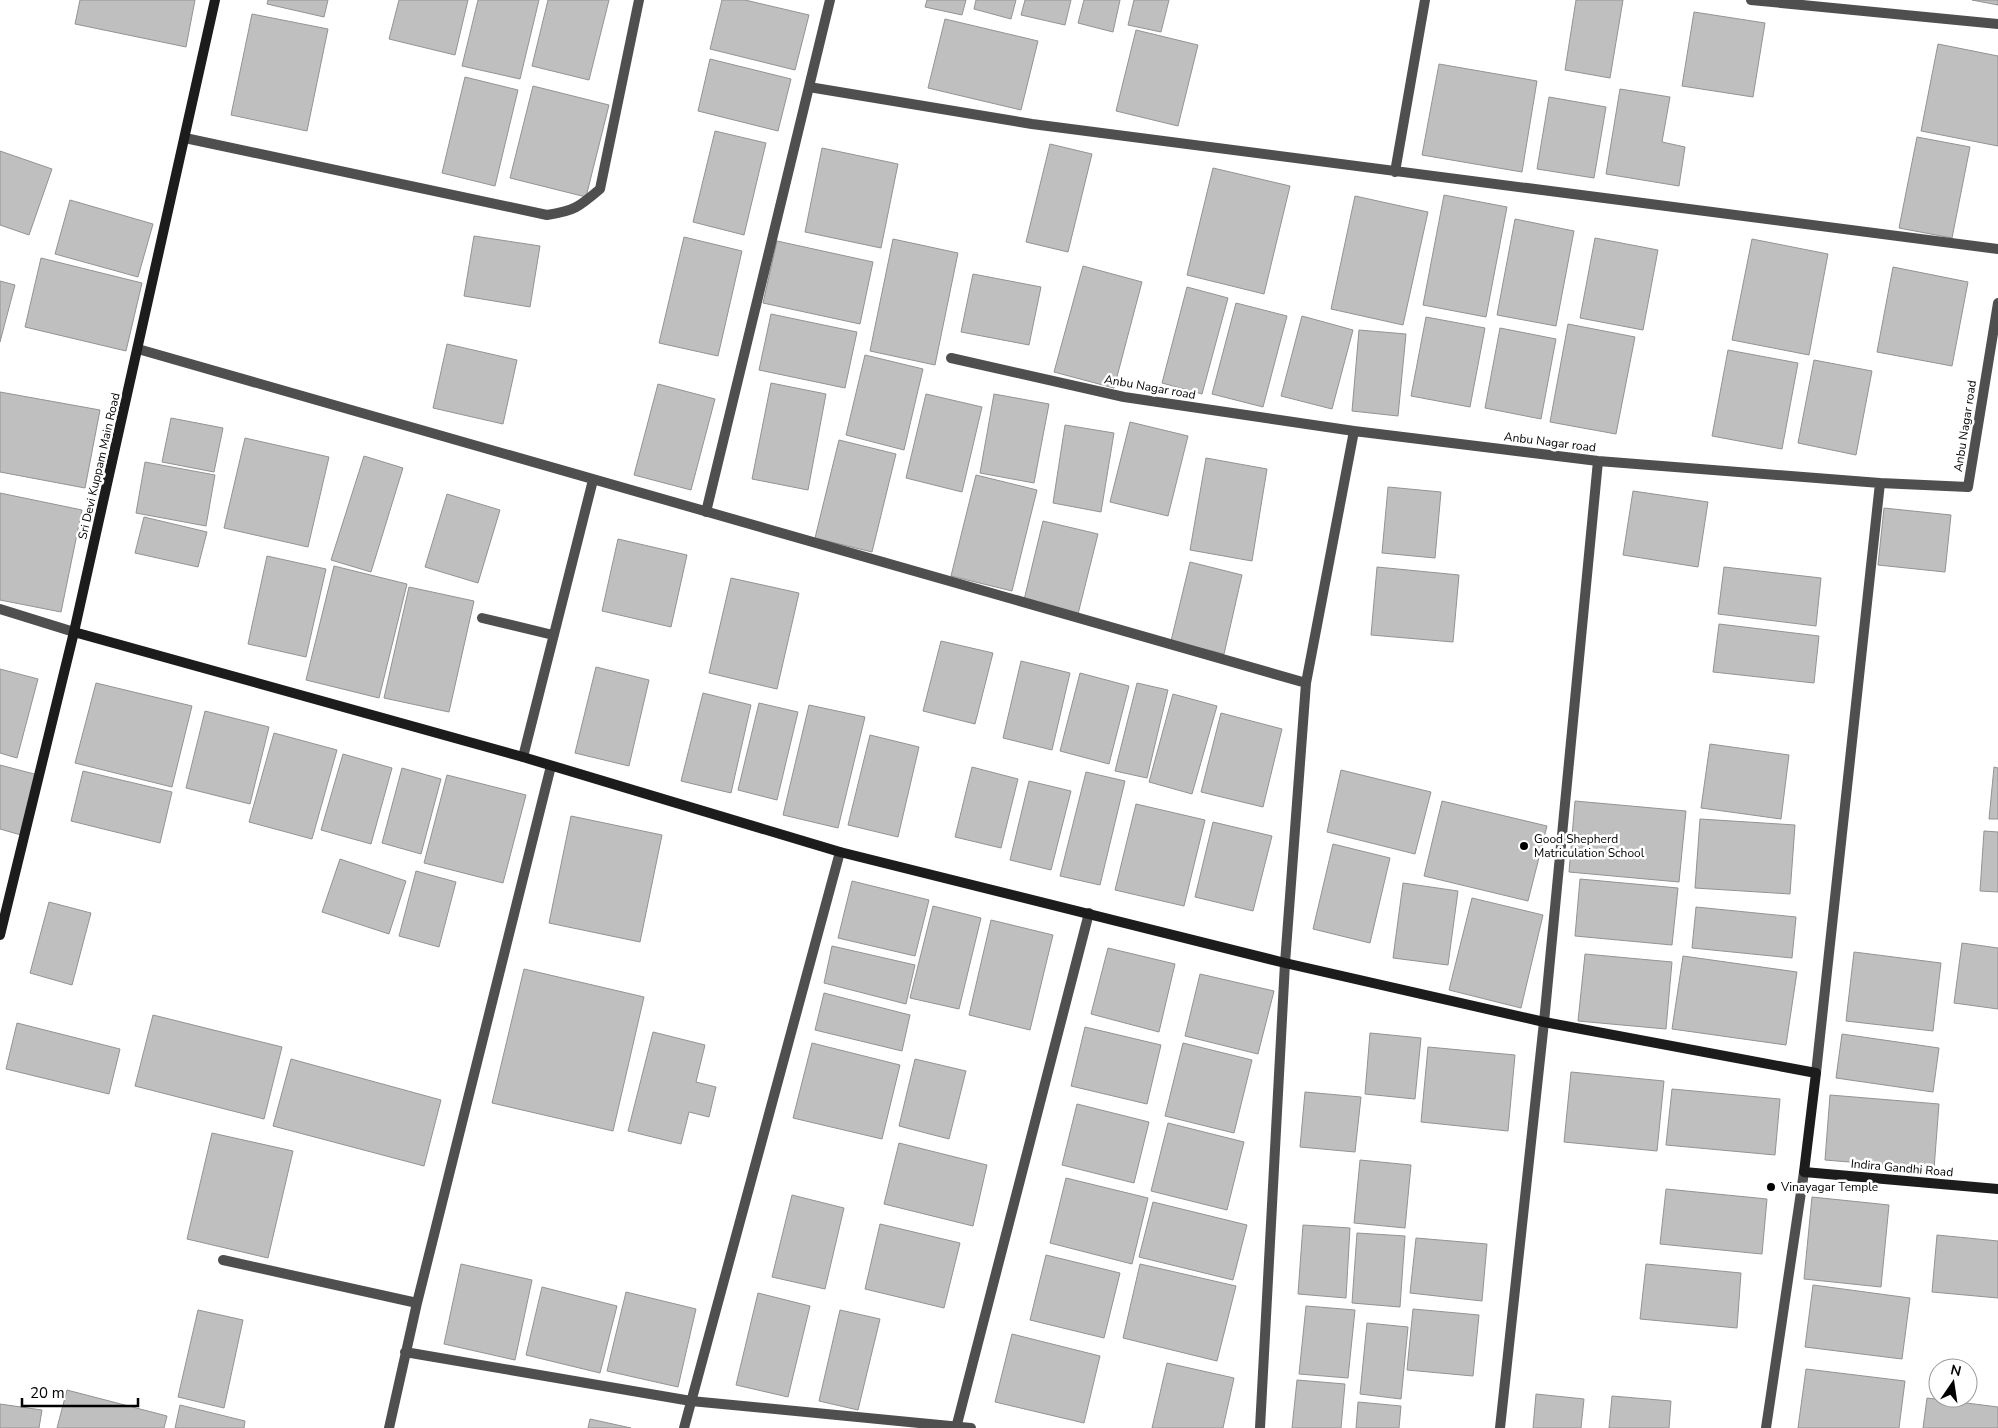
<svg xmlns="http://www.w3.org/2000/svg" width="1998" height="1428" font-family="'Nunito Sans',sans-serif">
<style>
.building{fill:#bfbfbf;stroke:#939393}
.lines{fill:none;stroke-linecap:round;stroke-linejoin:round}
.street{stroke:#4f4f4f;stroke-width:10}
.secondary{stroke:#1c1c1c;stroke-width:10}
.poi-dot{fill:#000;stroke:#fff;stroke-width:2}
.labels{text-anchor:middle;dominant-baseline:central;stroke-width:5;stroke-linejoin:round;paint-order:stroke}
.street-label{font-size:12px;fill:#000;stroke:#fff}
.poi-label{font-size:12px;fill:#000;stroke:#fff;text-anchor:start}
</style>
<rect width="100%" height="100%" fill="#fff"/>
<path class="building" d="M80,0H195L186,47L75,24Z
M268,0H328L324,17L267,4Z
M399,0H468L455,55L389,39Z
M478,0H539L520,79L462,66Z
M548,0H609L589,80L532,66Z
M722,0H745L809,15L795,70L710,49Z
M927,0H966L962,15L925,7Z
M976,0H1016L1011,19L974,9Z
M1025,0H1071L1065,25L1021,15Z
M1084,0H1120L1113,32L1078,23Z
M1134,0H1169L1161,32L1128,25Z
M1576,0H1623L1610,78L1565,70Z
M1972,0H1998V5Z
M1694,12L1765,23L1753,97L1682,86Z
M252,14L328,29L307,131L231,115Z
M945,19L1038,41L1021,110L928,88Z
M1136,30L1198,45L1178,126L1116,111Z
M1938,44L1998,56V146L1921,131Z
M710,59L791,79L778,131L698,111Z
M1439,64L1537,81L1522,172L1422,155Z
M465,77L518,90L495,186L442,173Z
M533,86L609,105L586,197L510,178Z
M1620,89L1670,97L1662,142L1685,147L1679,186L1606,174Z
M1549,97L1606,107L1594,178L1537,169Z
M715,131L766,143L744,235L693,222Z
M1917,137L1970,147L1952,238L1899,228Z
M1050,144L1092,154L1068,252L1026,242Z
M822,148L898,164L881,248L805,232Z
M0,151L52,169L29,235L0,225Z
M1213,168L1290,186L1264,294L1187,275Z
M1444,195L1507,207L1486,317L1423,305Z
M1355,196L1428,212L1403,325L1331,309Z
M70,200L153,224L138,277L55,254Z
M1515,219L1574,231L1556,326L1497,315Z
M474,236L540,246L530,307L464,296Z
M684,237L742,251L718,356L659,343Z
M1595,238L1658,250L1643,330L1580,318Z
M893,239L958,253L935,365L870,351Z
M1752,239L1828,254L1809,355L1732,340Z
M777,241L873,262L860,324L763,303Z
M41,258L142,283L126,351L25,327Z
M1083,266L1142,282L1114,388L1054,372Z
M1893,267L1968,282L1952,366L1877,352Z
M973,274L1041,287L1029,345L961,332Z
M0,281L15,285L0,342Z
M1187,287L1228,298L1202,394L1162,383Z
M1236,303L1287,316L1263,407L1212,394Z
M771,314L857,332L845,388L759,370Z
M1302,316L1353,330L1332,409L1281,396Z
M1426,317L1485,328L1470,407L1411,396Z
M1568,324L1635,337L1616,434L1550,422Z
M1500,328L1556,339L1541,419L1485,408Z
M1359,330L1406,334L1398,416L1352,411Z
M447,344L517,360L503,424L433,408Z
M1728,350L1798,363L1782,449L1712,436Z
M865,355L923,369L904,450L846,435Z
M1814,360L1872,371L1856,455L1798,443Z
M771,383L826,394L808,490L752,479Z
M658,384L715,399L691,490L634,475Z
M0,392L100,410L85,488L0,472Z
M926,394L982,407L962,492L906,478Z
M994,394L1049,404L1034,483L980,473Z
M171,418L223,428L214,472L162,462Z
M1130,422L1188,436L1168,516L1110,502Z
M1065,425L1114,433L1101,512L1053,503Z
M245,438L329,457L308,547L224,528Z
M839,440L896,454L872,552L815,538Z
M364,456L403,468L371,572L331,560Z
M1206,458L1267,469L1252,561L1190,550Z
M145,462L215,475L206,526L136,513Z
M976,475L1037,490L1012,591L951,576Z
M1388,487L1441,492L1435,558L1382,553Z
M1633,491L1708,502L1698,567L1623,555Z
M0,493L82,510L61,612L0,600Z
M447,494L500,510L478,583L425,567Z
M1884,508L1951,515L1945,572L1878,565Z
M144,517L207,532L198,567L135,553Z
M1043,521L1098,534L1078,614L1024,600Z
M618,539L687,555L671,627L602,611Z
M267,556L326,569L306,657L248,644Z
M1190,562L1242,575L1224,654L1171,641Z
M334,566L407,584L379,698L306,680Z
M1377,567L1459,575L1453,642L1371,635Z
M1724,567L1821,578L1816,626L1718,614Z
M731,578L799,593L777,689L709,673Z
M409,587L474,601L449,712L384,698Z
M1719,624L1819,636L1814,683L1713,672Z
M941,641L993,653L975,724L923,711Z
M1021,661L1070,673L1052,750L1003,738Z
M596,667L649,680L629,766L575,753Z
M0,669L38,679L17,758L0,753Z
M1080,673L1129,686L1109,764L1060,751Z
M96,683L192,706L172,787L75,763Z
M1137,683L1168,690L1147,778L1115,771Z
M703,693L751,705L731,793L681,781Z
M1173,694L1217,706L1192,794L1149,782Z
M759,703L798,712L777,800L738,790Z
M809,705L865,717L838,828L783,815Z
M205,711L269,727L250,804L186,788Z
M1221,713L1282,729L1263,807L1201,792Z
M274,733L337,750L312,839L249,822Z
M870,735L919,747L898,837L848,825Z
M1710,744L1789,755L1781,819L1701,808Z
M343,754L392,768L371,844L321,830Z
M0,765L38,775L21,835L0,829Z
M972,767L1018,779L1001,848L955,837Z
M1994,767L1998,768V819H1989Z
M402,768L441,779L421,854L382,843Z
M1341,770L1431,792L1415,854L1327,832Z
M83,771L172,792L160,843L71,821Z
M1086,772L1125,781L1100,885L1060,876Z
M447,775L526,795L503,883L424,863Z
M1029,781L1071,791L1051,870L1010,860Z
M1442,801L1547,826L1528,901L1424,876Z
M1575,801L1686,811L1679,882L1569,872Z
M1136,804L1205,820L1184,906L1115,890Z
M571,816L662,835L640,942L549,923Z
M1700,819L1795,825L1790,894L1695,888Z
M1213,822L1272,836L1253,911L1195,897Z
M1984,831L1998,832V892L1980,891Z
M1333,844L1390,858L1370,943L1313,929Z
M340,859L406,881L389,934L322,912Z
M416,871L456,882L439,947L399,936Z
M1580,879L1678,888L1672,945L1575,936Z
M852,881L929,900L915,956L838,938Z
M1403,883L1458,891L1448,965L1393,958Z
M1472,898L1543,915L1521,1008L1449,990Z
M49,902L91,913L72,985L30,973Z
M933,906L981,918L959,1009L910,998Z
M1696,907L1796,917L1792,958L1692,948Z
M991,920L1053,935L1030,1030L969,1015Z
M1962,943L1998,948V1009L1954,1003Z
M832,946L915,965L906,1004L824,983Z
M1108,948L1175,964L1159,1032L1091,1014Z
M1854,952L1941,963L1933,1031L1846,1021Z
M1585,954L1672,962L1666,1029L1578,1021Z
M1683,956L1797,972L1786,1045L1672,1029Z
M524,969L644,997L613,1131L492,1103Z
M1200,974L1274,991L1258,1054L1185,1036Z
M824,993L910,1015L902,1051L815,1030Z
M153,1015L282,1047L264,1119L135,1086Z
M17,1023L120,1049L109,1094L6,1069Z
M1085,1027L1161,1045L1147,1104L1071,1086Z
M653,1032L705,1045L696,1082L716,1087L709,1117L689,1112L681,1144L628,1131Z
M1370,1033L1421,1038L1415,1099L1365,1094Z
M1842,1034L1939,1048L1933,1092L1836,1078Z
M812,1043L900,1065L882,1139L793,1118Z
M1183,1043L1252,1060L1234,1133L1165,1116Z
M1428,1047L1515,1055L1508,1131L1421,1122Z
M291,1059L441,1100L424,1166L273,1126Z
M915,1059L966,1071L949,1139L899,1126Z
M1571,1072L1664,1081L1657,1151L1564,1142Z
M1672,1089L1780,1099L1775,1155L1666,1145Z
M1305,1092L1361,1097L1355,1152L1300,1147Z
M1830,1095L1939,1104L1934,1169L1825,1160Z
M1077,1104L1149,1122L1134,1183L1062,1165Z
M1168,1123L1244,1142L1227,1210L1151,1191Z
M212,1133L293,1151L268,1258L187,1239Z
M899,1143L987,1165L973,1226L884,1204Z
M1360,1160L1411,1165L1405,1228L1354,1223Z
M1066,1178L1148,1198L1132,1264L1050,1243Z
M1666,1189L1767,1199L1762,1254L1660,1244Z
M792,1195L844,1208L825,1289L772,1277Z
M1812,1197L1889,1205L1881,1287L1804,1279Z
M1153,1202L1247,1225L1233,1280L1139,1257Z
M880,1224L960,1243L944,1308L865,1289Z
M1303,1225L1350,1228L1346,1298L1298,1294Z
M1357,1233L1405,1236L1400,1307L1352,1303Z
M1937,1235L1998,1241V1298L1932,1292Z
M1416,1238L1487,1244L1482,1301L1410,1293Z
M1046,1255L1120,1273L1104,1338L1030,1320Z
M461,1264L532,1280L515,1360L444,1344Z
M1140,1264L1236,1286L1217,1361L1123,1338Z
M1646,1264L1741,1273L1737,1328L1640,1319Z
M1813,1285L1910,1298L1902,1359L1805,1347Z
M542,1287L617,1306L600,1373L526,1355Z
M626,1292L696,1309L678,1387L607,1371Z
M758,1293L810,1306L788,1397L736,1385Z
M1306,1306L1355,1310L1348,1378L1299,1374Z
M1413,1309L1479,1315L1473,1376L1407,1370Z
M198,1310L243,1320L224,1408L178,1397Z
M840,1310L880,1319L858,1410L819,1401Z
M1367,1323L1408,1327L1401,1399L1360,1394Z
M1012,1334L1100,1356L1084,1423L995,1402Z
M1167,1363L1234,1378L1223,1428H1152Z
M1806,1369L1905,1381L1899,1428H1798Z
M1297,1380L1345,1384L1341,1428H1292Z
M67,1390L167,1416L164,1428H57Z
M1536,1394L1584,1399L1581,1428H1533Z
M1612,1396L1671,1401L1669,1428H1609Z
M1927,1398L1998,1407V1428H1923Z
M1358,1402L1401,1406L1399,1428H1356Z
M0,1404L42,1410L39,1428H0Z
M180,1405L245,1421L244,1428H175Z
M590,1419L631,1428H588Z"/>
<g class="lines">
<path class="street" d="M1751,0L1998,24
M809,87L1032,124L1998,249
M185,138L547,215C574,211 579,207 600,189L639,0
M1395,172L1425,0
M138,349L1306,683
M951,358L1124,397L1354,431L1598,461L1880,483L1968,487L1998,303
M706,512L830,0
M0,609L74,632
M482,618L553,635
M523,757L593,480
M1816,1073L1880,483
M223,1260L417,1303
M405,1352L691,1401L971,1428
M389,1428L417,1303L551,766
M684,1428L840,852
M956,1428L1089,913
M1260,1428L1285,963L1306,683L1354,431
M1500,1428L1544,1022L1598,461
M1766,1428L1804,1172"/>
<path class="secondary" d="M74,632L523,757L840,852L1285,963L1544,1022L1816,1073L1804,1172L1998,1189
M0,935L74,632L215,0"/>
</g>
<g class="poi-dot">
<circle cx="1524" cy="846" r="5"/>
<circle cx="1771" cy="1187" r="5"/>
</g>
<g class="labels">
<g class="street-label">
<text transform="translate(1150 387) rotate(10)">Anbu Nagar road</text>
<text transform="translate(1965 426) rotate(-81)">Anbu Nagar road</text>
<text transform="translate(1550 442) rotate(7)">Anbu Nagar road</text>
<text transform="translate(99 466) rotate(-77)">Sri Devi Kuppam Main Road</text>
<text transform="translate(1902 1168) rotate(5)">Indira Gandhi Road</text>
</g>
<g class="poi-label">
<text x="1534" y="839">Good Shepherd<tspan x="1534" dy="14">Matriculation School</tspan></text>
<text x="1781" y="1187">Vinayagar Temple</text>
</g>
</g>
<g transform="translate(1953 1383) rotate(13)"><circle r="24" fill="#ffffff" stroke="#999999"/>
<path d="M0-4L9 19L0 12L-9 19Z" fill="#000000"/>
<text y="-8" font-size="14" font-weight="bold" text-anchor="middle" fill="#000000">N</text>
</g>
<path d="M22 1398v8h116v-8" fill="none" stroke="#000000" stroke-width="2.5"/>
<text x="30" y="1398" font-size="15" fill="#000000" stroke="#ffffff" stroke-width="4" paint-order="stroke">20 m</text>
</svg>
